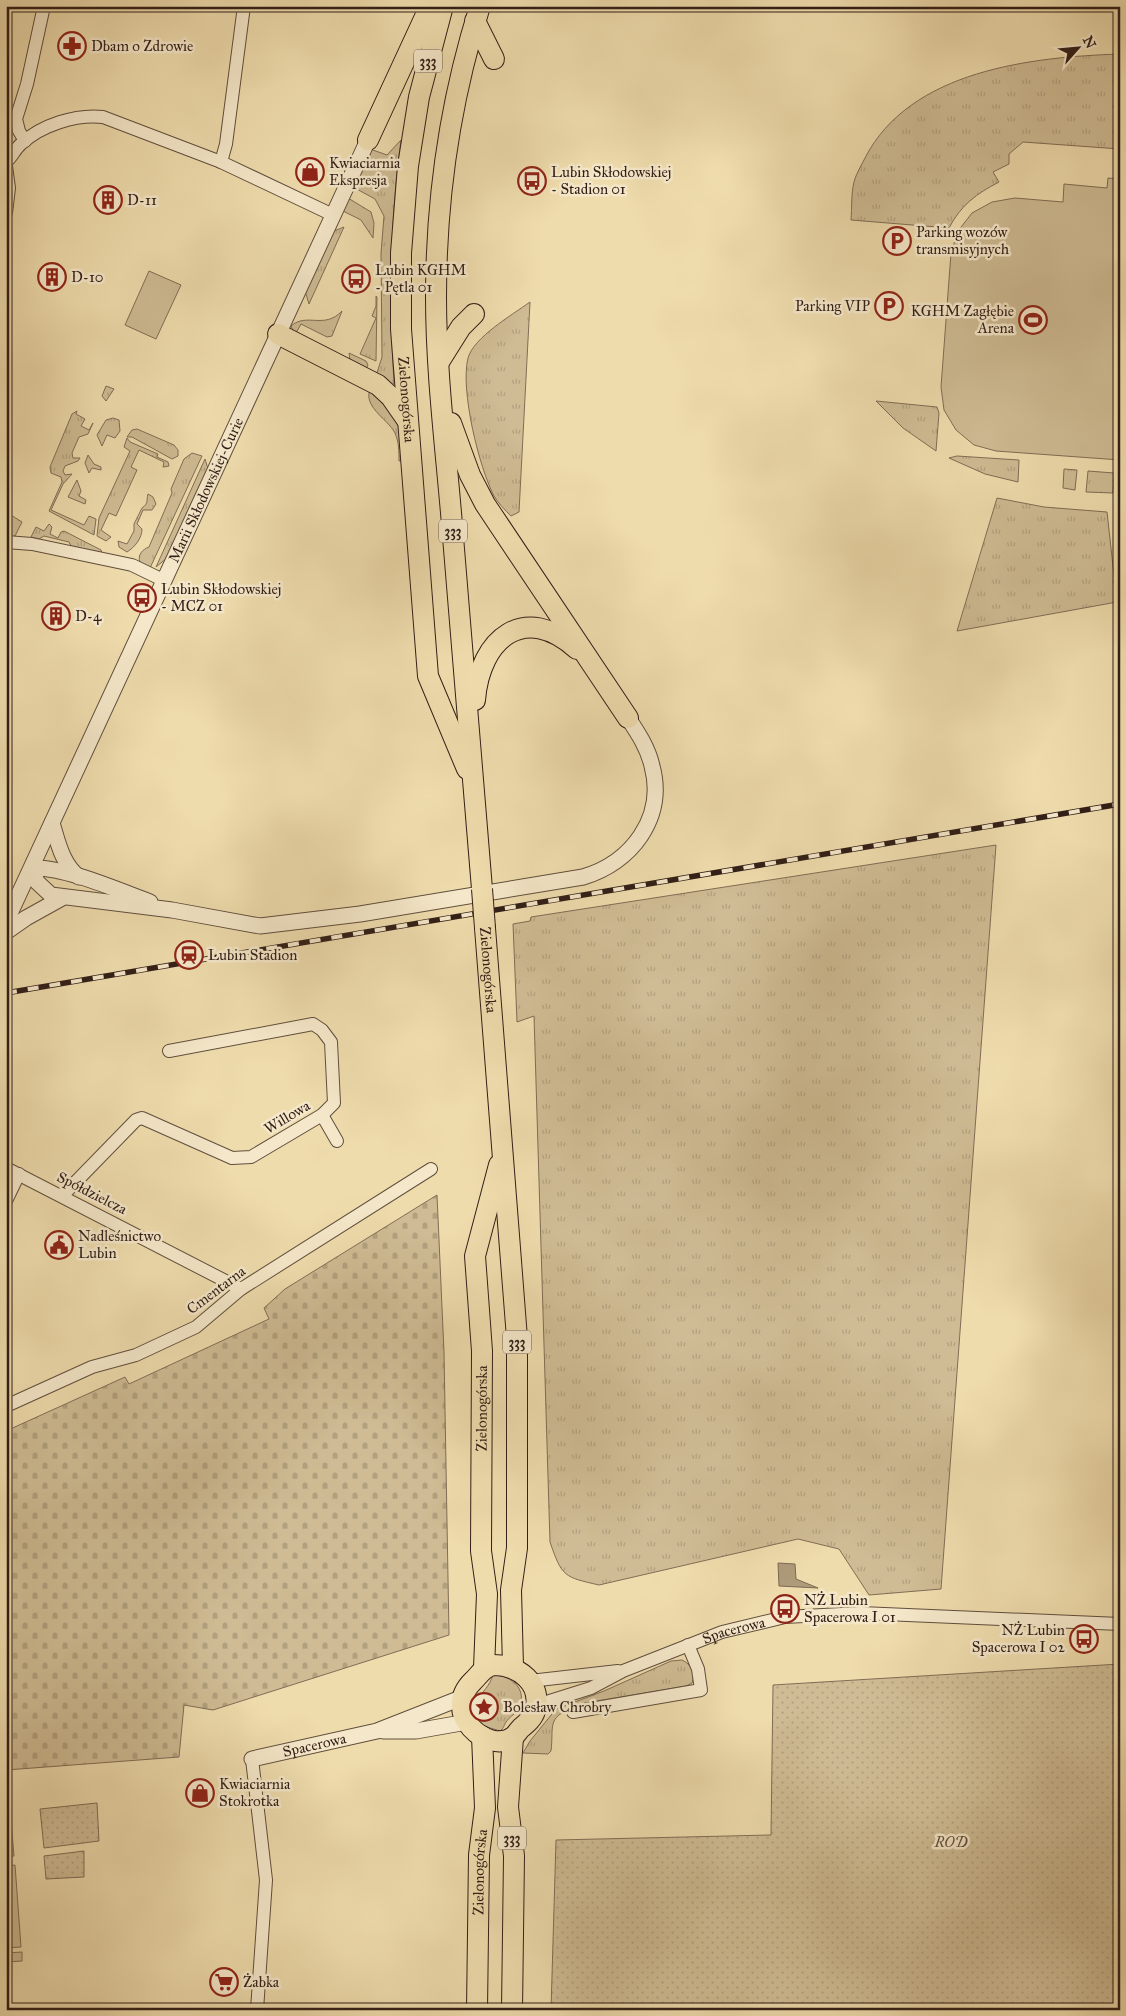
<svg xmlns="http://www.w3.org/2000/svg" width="1126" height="2016" font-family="'IM FELL Great Primer',serif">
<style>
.grass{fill:url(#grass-tufts);stroke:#806d56}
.cemetery{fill:url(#cemetery-stones);stroke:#806d56}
.park{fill:url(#park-dots);stroke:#806d56}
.pitch{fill:#cfbc94;stroke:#806d56}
.water{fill:#ae9b7a;stroke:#7c6952}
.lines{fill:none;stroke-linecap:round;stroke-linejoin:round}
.minor-casing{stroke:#604e3c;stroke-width:14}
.tertiary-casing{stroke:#604e3c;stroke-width:17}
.primary-casing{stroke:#311e17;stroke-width:22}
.minor{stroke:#f5e8ca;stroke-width:12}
.tertiary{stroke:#f5e8ca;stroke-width:15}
.primary{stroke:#efdcad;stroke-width:20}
.rail-casing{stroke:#311e17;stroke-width:5.5}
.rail{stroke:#f5e8ca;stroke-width:4;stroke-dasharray:11;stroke-linecap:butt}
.primary-bridge-casing{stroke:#311e17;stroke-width:22;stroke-linecap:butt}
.primary-bridge{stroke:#efdcad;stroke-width:20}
.labels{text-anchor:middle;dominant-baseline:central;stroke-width:5;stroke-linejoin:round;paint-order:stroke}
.shield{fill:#f5e8ca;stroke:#6c5b4d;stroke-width:1}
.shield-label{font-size:14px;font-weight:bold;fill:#311e17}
.poi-label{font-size:15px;fill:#311e17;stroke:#f5e8ca;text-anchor:start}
.street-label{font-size:15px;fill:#311e17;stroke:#f5e8ca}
.park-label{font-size:15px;font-style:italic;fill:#604d3c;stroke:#f5e8ca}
</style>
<defs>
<pattern id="grass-tufts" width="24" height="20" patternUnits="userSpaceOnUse" patternTransform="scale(1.25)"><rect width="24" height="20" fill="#cfbc94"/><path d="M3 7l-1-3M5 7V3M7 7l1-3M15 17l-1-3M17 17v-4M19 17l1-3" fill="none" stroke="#b2a17f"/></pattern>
<pattern id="cemetery-stones" width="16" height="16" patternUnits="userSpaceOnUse" patternTransform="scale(1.25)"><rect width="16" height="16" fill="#cfbc94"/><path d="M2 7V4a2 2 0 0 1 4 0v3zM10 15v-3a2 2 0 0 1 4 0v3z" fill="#b2a17f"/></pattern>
<pattern id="park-dots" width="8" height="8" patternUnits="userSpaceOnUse" patternTransform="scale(1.25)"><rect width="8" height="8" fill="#cfbc94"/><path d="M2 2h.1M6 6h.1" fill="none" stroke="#b2a17f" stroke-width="1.8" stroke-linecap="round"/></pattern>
</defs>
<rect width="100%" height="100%" fill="#efdcad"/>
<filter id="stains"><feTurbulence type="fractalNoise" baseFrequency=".004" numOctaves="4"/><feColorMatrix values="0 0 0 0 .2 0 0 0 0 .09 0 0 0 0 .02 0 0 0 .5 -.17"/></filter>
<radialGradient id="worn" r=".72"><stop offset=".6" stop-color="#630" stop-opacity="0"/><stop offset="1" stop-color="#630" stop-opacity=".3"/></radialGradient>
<path class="grass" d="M1120,54V149L1023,142L1009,154V164L993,172L999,182C976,194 961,205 949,228L851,220C852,208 851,194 854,182C856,174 861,166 865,158C910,70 1032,57 1120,54Z
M401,140C390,221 389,301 394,383L392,385L376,376L382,357L381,253L384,216L375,199L353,187L370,149L387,155Z
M348,198L371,212L374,223L373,238L361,220L343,211Z
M344,227L309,304L305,291L334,231Z
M376,296L377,297L376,361L360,354L376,318L372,316L376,306Z
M530,302L519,512L511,516C505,510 498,503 494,496C479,467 460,390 468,358C474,337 512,315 530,302Z
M342,311L332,336L327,337L301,324L295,335L291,326C307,312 324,330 342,311Z
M349,353L366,361L368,365L365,371L350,360Z
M106,386L114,389L106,401L102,396Z
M371,387L400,425L403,461H399C399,452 399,442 395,433C387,418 361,406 371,387Z
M876,401L937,407L939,413L936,451L903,428Z
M77,411L76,414L85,419L81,426L89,430L93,423L88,434L79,437L72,453L73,458H80L78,461L65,466L63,471L65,475L72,474L63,484L51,510L84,525L89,516L96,519L94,535L49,511L62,482L61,477L51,473L50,467L72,414Z
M113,418L119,420L120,431L115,438L107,435L102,446L97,435L106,420Z
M137,429L174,445L178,450V456L172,459L132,437H127L132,430Z
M127,438L130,442L158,454L157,457L168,462L169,466L163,467L164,462L139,450L131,467L137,470L116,516L109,513L101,530L111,537L106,541L97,536L99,518L130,451L124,447Z
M192,453L202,456L150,568L140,562C137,555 143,549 149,547L172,493L171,489L184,459Z
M88,455L94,464L101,467V470L92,468L89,473L85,463Z
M957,456L1019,460L1018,482L985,474L949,458Z
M205,459L208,469L167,558L156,567Z
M1064,469L1077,470L1075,490L1063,488Z
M1088,471L1114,473L1113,493L1086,492Z
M77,480L81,491L79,496L86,500L85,504L68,497Z
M148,494L153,497L156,504L152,510H143L137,524L142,529C142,538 135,547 127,552L119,547L118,541L127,544L134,531V524L142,508C149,503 146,501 148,494Z
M997,498L1044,507L1107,512L1117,602L957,631Z
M6,512L22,522L15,536L6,537Z
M49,524L52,527L50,534L58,538L61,532L64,531L101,550L102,553L72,548L69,542L44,536L39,539L31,537L36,527L44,531Z
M996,845L941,1589L869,1595L839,1549L798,1539L599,1585C564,1577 562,1577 550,1542L534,1016L517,1022L513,924L530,921L531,917Z
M682,1660C691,1664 696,1673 692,1683L686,1686L573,1705V1708C546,1717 554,1728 551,1751L548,1754L523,1753L530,1741L556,1709L604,1691L671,1661Z
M493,1675C512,1675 530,1691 517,1711C514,1715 509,1717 506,1722C504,1725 504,1728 500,1731L484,1726C461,1702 487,1696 493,1675Z"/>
<path class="cemetery" d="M437,1195L444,1352L449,1635L213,1710L184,1705L179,1757L6,1770V1431L125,1377L129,1384L269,1319L264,1308L285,1289Z"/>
<path class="park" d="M1120,1664V2010H551L556,1840L771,1835L773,1685Z
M97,1803L99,1841L44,1848L40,1809Z
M84,1851V1877L46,1879L44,1856Z"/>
<path class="pitch" d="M1108,178L1120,179V460L996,451L974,445L956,430L944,410L941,387L951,253L958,231L972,213L992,202L1015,198L1063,202L1064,184L1107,188Z
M149,271L181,285L156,339L125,325Z
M11,1821L14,1856L6,1857V1822Z
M15,1865L21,1947L6,1948V1866Z
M22,1952V1961L6,1962V1953Z"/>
<path class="water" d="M778,1563L795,1564L796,1579L818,1588L779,1586Z"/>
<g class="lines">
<defs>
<g id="minor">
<path d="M25,141L19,131L16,119L27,84L44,6"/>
<path d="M6,162C12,157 15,149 21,144C41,125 76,114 103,117L221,162L333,215"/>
<path d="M221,162L226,144L244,6"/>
<path d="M6,166L9,188L6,213"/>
<path d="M6,542L32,544L132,565L165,581"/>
<path d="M322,1115L337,1141"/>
<path d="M6,1168L241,1289"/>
<path d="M62,1196L136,1120L142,1118L232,1158L251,1157L322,1115L334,1103L331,1042L322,1030L313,1024L169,1051"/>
<path d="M6,1201L19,1174"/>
<path d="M6,1406L92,1367L136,1355L196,1327L241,1289L431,1169"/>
<path d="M530,1681L618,1671"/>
<path id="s1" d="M537,1705L591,1688L623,1671L722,1632L785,1617L861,1613L1120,1624"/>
<path d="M573,1712L701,1690L698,1669L688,1645"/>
<path d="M252,1759L266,1880L257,2010"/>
</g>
<g id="tertiary">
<path d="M52,823C58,842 62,864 79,877"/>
<path d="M32,868L37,882L51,895L172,910L260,926L360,914L583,877C631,863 666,818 652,766C648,748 638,733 628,718"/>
<path d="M32,868C63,866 120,891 150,902"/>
<path id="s2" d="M6,922L368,140"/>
<path d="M6,932L26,918L62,898"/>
<path d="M383,1731H416L467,1722"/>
<path id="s3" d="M252,1759L377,1731L461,1698"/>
</g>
<g id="primary">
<path id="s4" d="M443,6L419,97L408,166L401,253V329L428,676L467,769"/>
<path d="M480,6C450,101 436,198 436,297C436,377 447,458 453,537C463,655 473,772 482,889"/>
<path d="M475,21L494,59"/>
<path d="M368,140L430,6"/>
<path d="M278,334L378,385L391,397L407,420"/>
<path d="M439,362L461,327L474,314"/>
<path d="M451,423L470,475L485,504L628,718"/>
<path d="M475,700C480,638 525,602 577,649"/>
<path id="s5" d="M485,928L517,1338V1548L511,1590L513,1667"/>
<path d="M493,1665C518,1665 543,1683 535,1711C533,1718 527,1723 521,1728C518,1731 516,1735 513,1737C488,1755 440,1713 473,1681C481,1673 483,1668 493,1665Z"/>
<path id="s6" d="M484,1668L487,1594L481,1551L482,1351L475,1256L499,1165"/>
<path id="s7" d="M477,2010L479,1855L485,1808L482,1736"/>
<path d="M512,2010L514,1856L508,1807L513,1737"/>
</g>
</defs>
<use href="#minor" class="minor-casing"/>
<use href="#tertiary" class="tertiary-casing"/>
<use href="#primary" class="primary-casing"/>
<use href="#minor" class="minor"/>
<use href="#tertiary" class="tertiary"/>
<use href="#primary" class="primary"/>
<defs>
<path id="rail" d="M6,993L1120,804"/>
</defs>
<use href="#rail" class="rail-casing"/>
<use href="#rail" class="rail"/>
<defs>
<path id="primary-bridge" d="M482,889L485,928"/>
</defs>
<use href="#primary-bridge" class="primary-bridge-casing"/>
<use href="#primary-bridge" class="primary-bridge"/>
</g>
<defs>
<symbol id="pharmacy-ring" viewBox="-11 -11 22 22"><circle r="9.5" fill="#f5e8ca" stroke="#8f2418" stroke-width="1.5"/><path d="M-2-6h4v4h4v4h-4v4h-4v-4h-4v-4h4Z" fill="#8f2418"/></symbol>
<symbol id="shop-ring" viewBox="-11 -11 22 22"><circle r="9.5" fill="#f5e8ca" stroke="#8f2418" stroke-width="1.5"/><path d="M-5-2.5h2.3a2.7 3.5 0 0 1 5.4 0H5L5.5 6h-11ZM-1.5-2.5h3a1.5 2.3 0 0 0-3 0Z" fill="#8f2418"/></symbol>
<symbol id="bus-ring" viewBox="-11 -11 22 22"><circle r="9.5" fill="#f5e8ca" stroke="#8f2418" stroke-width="1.5"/><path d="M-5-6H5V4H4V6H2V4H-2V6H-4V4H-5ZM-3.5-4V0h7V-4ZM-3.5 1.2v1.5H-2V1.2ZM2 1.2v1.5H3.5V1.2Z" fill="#8f2418"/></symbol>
<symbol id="building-ring" viewBox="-11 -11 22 22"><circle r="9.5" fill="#f5e8ca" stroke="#8f2418" stroke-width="1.5"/><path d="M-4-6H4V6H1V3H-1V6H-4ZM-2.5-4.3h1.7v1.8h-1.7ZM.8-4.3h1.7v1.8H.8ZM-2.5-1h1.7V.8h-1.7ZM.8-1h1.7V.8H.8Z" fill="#8f2418"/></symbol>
<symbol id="parking-ring" viewBox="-11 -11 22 22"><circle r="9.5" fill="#f5e8ca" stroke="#8f2418" stroke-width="1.5"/><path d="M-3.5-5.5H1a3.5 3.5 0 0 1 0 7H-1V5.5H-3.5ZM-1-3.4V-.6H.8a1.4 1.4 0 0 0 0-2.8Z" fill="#8f2418"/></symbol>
<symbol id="stadium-ring" viewBox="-11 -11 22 22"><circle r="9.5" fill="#f5e8ca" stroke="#8f2418" stroke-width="1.5"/><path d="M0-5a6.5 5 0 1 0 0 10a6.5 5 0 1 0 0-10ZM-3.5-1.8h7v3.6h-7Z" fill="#8f2418"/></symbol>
<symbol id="station-ring" viewBox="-11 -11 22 22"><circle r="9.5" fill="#f5e8ca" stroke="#8f2418" stroke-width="1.5"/><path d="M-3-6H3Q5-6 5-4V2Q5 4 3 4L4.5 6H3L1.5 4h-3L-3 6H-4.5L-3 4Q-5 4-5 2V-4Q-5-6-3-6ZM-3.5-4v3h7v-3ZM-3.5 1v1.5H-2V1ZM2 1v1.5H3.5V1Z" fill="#8f2418"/></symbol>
<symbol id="civic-ring" viewBox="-11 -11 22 22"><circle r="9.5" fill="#f5e8ca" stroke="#8f2418" stroke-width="1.5"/><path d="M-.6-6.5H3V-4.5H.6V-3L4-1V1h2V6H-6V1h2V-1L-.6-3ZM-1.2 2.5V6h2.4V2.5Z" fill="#8f2418"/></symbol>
<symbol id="sight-ring" viewBox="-11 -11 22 22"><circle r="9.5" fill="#f5e8ca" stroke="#8f2418" stroke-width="1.5"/><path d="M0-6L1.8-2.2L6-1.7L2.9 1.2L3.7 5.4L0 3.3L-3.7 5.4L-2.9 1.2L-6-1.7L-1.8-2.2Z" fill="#8f2418"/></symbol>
<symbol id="supermarket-ring" viewBox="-11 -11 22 22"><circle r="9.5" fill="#f5e8ca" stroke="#8f2418" stroke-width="1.5"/><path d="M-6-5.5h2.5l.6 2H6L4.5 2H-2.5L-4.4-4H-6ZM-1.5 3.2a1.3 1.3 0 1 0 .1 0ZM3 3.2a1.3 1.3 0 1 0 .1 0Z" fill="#8f2418"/></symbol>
</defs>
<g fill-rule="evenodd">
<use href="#pharmacy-ring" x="56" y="30" width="32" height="32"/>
<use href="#shop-ring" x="294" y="156" width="32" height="32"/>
<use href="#bus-ring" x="516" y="165" width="32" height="32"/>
<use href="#building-ring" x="92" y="184" width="32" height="32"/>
<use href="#parking-ring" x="881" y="225" width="32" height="32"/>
<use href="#building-ring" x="36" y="261" width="32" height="32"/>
<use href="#bus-ring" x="340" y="263" width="32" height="32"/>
<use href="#parking-ring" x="873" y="290" width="32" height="32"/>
<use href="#stadium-ring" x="1017" y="304" width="32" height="32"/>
<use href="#bus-ring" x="126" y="582" width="32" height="32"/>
<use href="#building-ring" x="40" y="600" width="32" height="32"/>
<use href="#station-ring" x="173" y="939" width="32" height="32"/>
<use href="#civic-ring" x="43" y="1229" width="32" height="32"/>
<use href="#bus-ring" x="769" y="1593" width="32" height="32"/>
<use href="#bus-ring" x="1068" y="1623" width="32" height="32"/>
<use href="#sight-ring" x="468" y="1691" width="32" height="32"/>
<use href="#shop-ring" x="184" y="1777" width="32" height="32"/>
<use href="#supermarket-ring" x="208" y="1966" width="32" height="32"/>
</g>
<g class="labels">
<g class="shield">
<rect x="414" y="49.5" width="28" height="23" rx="4"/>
<rect x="439" y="519.5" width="28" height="23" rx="4"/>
<rect x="503" y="1330.5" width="28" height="23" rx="4"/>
<rect x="498" y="1826.5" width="28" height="23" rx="4"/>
</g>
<g class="shield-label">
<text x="428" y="61">333</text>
<text x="453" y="531">333</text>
<text x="517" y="1342">333</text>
<text x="512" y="1838">333</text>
</g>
<g class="poi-label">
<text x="91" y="46">Dbam o Zdrowie</text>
<text x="329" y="163">Kwiaciarnia<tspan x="329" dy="17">Ekspresja</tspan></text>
<text x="551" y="172">Lubin Skłodowskiej<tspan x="551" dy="17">- Stadion 01</tspan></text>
<text x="127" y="200">D-11</text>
<text x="916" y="232">Parking wozów<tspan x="916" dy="17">transmisyjnych</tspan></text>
<text x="375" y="270">Lubin KGHM<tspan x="375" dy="17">- Pętla 01</tspan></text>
<text x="71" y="277">D-10</text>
<text x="870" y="306" text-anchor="end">Parking VIP</text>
<text x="1014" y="311" text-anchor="end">KGHM Zagłębie<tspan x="1014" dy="17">Arena</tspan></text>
<text x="161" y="589">Lubin Skłodowskiej<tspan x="161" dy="17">- MCZ 01</tspan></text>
<text x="75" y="616">D-4</text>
<text x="208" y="955">Lubin Stadion</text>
<text x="78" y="1236">Nadleśnictwo<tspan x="78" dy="17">Lubin</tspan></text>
<text x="804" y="1600">NŻ Lubin<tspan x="804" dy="17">Spacerowa I 01</tspan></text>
<text x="1065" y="1630" text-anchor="end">NŻ Lubin<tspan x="1065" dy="17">Spacerowa I 02</tspan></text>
<text x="503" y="1707">Bolesław Chrobry</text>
<text x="219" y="1784">Kwiaciarnia<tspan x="219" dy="17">Stokrotka</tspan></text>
<text x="243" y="1982">Żabka</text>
</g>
<g class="street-label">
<text stroke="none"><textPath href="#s4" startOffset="398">Zielonogórska</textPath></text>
<text stroke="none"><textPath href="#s2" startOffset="476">Marii Skłodowskiej-Curie</textPath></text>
<text stroke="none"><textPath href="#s5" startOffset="42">Zielonogórska</textPath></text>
<text transform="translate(287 1117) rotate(-31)">Willowa</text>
<text transform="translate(92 1193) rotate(27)">Spółdzielcza</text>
<text transform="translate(216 1290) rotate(-37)">Cmentarna</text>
<text stroke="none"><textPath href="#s6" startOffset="260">Zielonogórska</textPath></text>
<text stroke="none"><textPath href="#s1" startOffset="211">Spacerowa</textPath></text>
<text stroke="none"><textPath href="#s3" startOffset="64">Spacerowa</textPath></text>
<text stroke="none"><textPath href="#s7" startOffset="138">Zielonogórska</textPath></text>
</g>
<g class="park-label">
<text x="951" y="1842">ROD</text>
</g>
</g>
<rect width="1126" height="2016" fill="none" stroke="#efdcad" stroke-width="25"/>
<rect x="8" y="8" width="1111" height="2001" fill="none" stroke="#311e17" stroke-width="2.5"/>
<rect x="12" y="12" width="1101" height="1991" fill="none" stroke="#311e17"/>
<g transform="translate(1078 48) rotate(63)" stroke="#f5e8ca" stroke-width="4" paint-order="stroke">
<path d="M0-4L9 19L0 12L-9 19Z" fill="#311e17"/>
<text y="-8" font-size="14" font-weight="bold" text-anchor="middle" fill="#311e17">N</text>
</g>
<rect width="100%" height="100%" filter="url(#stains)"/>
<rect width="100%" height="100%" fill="url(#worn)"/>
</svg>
